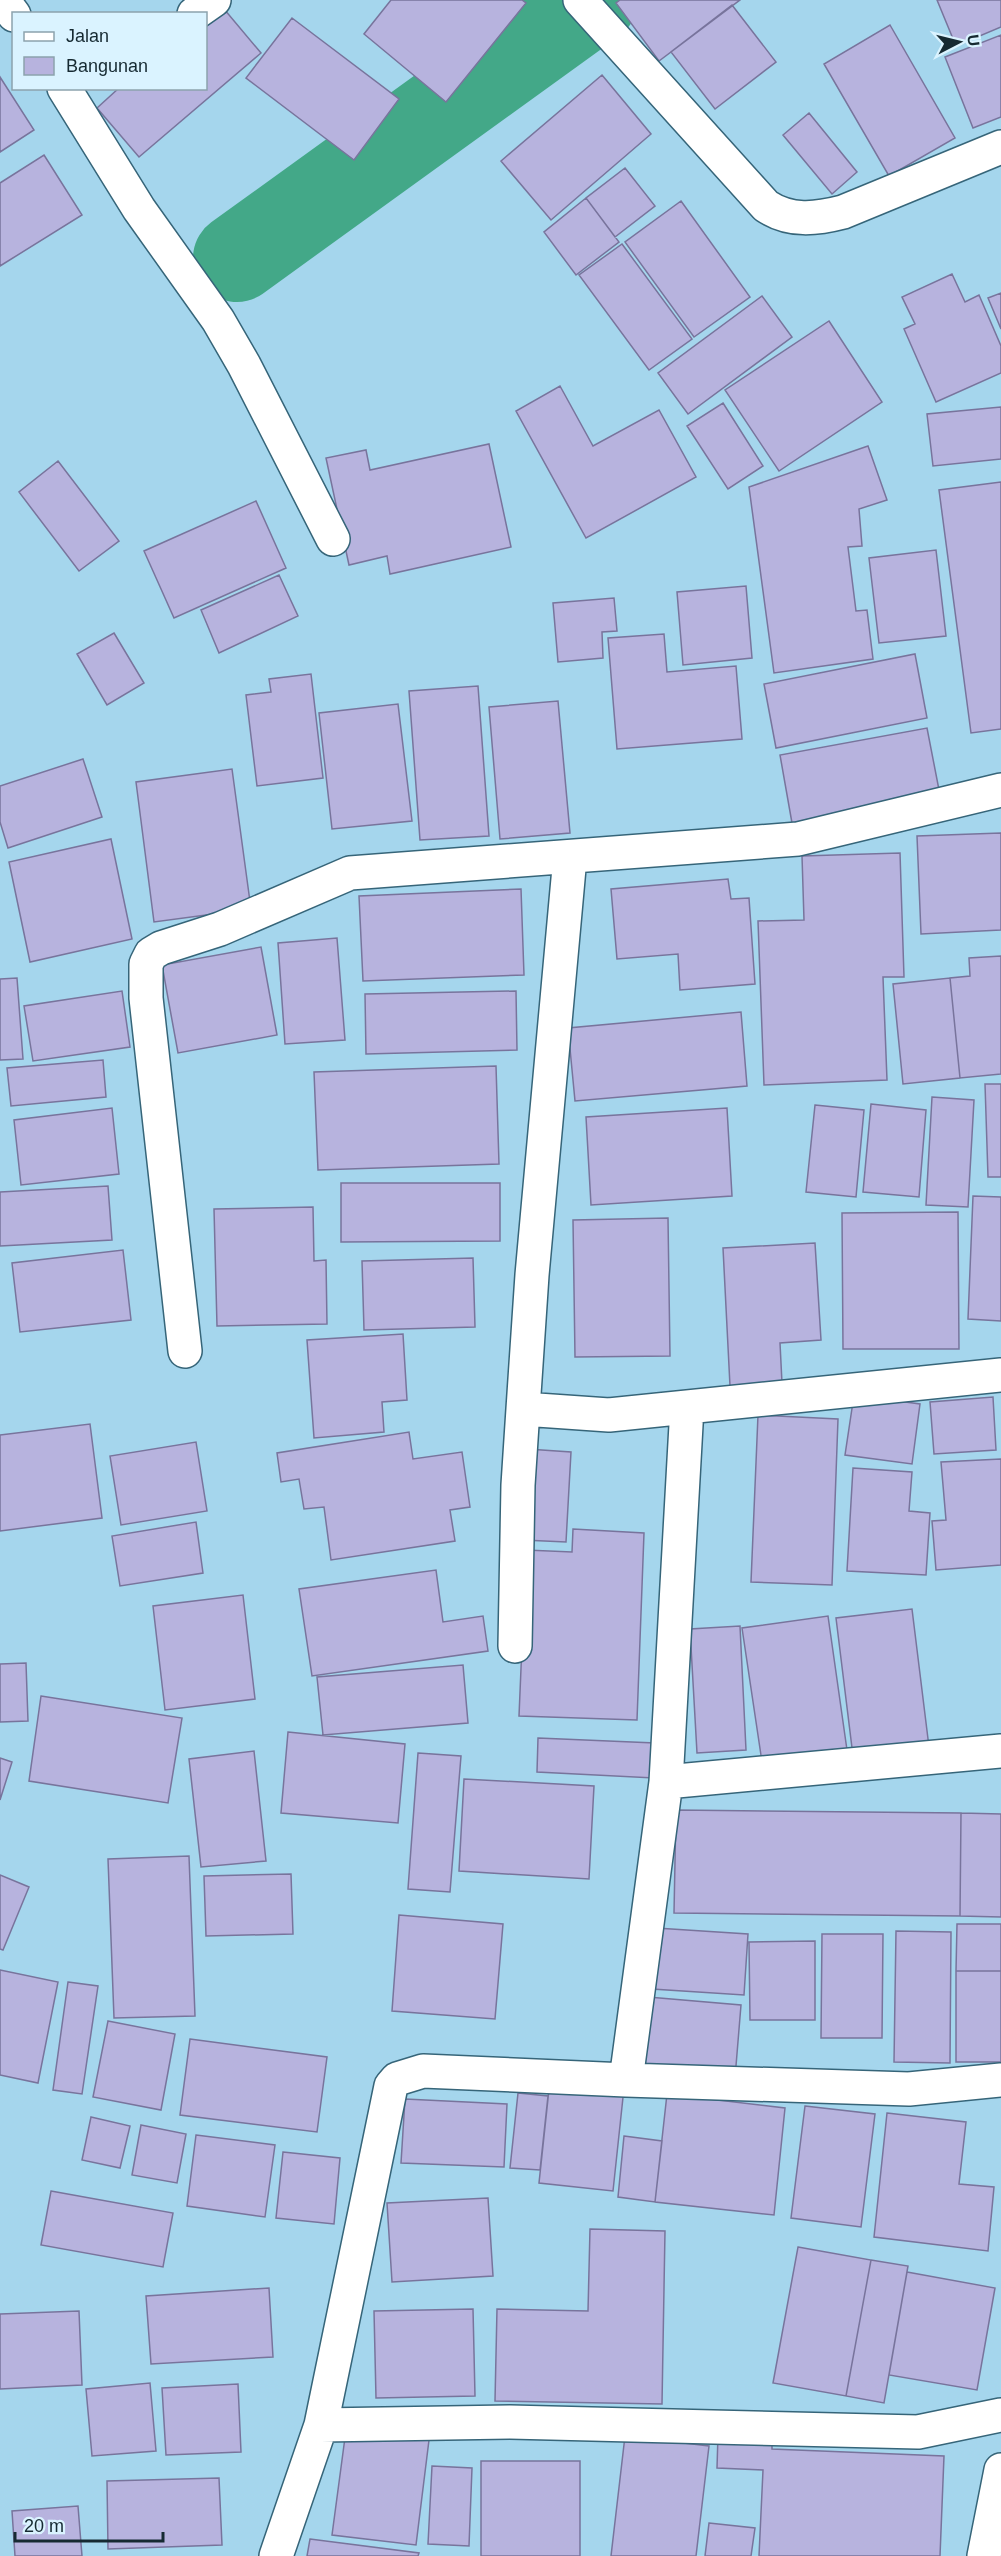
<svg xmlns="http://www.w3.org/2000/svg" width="1001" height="2556" font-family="Helvetica,sans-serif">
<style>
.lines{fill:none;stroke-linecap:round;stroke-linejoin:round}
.river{stroke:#43a888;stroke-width:88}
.building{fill:#b7b3de;stroke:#78749c;stroke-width:1.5}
.minor-casing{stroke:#366579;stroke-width:36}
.tertiary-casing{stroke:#366579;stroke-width:36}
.minor{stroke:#fff;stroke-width:33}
.tertiary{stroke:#fff;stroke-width:33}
</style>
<rect width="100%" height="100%" fill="#a5d6ed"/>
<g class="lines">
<path class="river" d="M237,258L594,0"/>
</g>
<path class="building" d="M391,0H522L526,3L446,102L364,34Z
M620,0H740L659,61L616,3Z
M937,0H1001V27L956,46Z
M219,3L261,53L139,157L97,108L119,88H206V15Z
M732,5L776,62L715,109L671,52Z
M292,18L399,99L354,160L246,78Z
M890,25L955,138L889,176L824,64Z
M1001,35V117L973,128L945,57Z
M602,75L651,134L551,220L501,161Z
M0,77L34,130L0,152Z
M809,113L857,172L832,194L783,135Z
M44,155L82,215L0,266V183Z
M625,168L655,206L615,237L586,198Z
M586,198L619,242L576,275L544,232Z
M681,201L750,297L694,337L625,242Z
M622,244L692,339L649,370L579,275Z
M952,274L965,302L979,295L1001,346V373L936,402L904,329L915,324L902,297Z
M1001,293V329L988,298Z
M762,296L792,337L688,414L658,373Z
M829,321L882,402L779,471L725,390Z
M560,386L593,446L659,410L696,477L586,538L516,411Z
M723,403L763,466L728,489L687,426Z
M1001,407V459L933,466L927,414Z
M489,444L511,547L390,574L387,556L349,565L326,458L366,450L370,470Z
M868,446L887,500L859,509L862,546L848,547L856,611L867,610L873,659L774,673L749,487Z
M58,461L119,541L79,571L19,492Z
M1001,482V729L971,733L939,490Z
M256,501L286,568L174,618L144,551Z
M936,550L946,636L879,643L869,558Z
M279,575L298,616L219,653L201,610Z
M746,586L752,658L683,665L677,592Z
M614,598L617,631L602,632L603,658L558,662L553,603Z
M114,633L144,683L107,705L77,654Z
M664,634L667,672L736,666L742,739L617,749L608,638Z
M915,654L927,718L776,748L764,684Z
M311,674L323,778L257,786L246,695L271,692L269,679Z
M478,686L489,836L420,840L409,691Z
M558,701L570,833L500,839L489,707Z
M398,704L412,821L332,829L319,713Z
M927,728L940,795L792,823L780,755Z
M83,759L102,817L8,848L0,822V786Z
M232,769L251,909L154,922L136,782Z
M1001,833V930L921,934L917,836Z
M111,839L132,939L30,962L9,862Z
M900,853L904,977H883L887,1080L764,1085L758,921L804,920L802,856Z
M728,879L731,899L749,898L755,984L680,990L678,954L617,959L611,889Z
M521,889L524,975L363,981L359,896Z
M337,938L345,1040L285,1044L278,943Z
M261,947L277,1035L178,1053L162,965Z
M1001,956V1074L960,1078L950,978L970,976L969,958Z
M17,978L23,1059L0,1060V979Z
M950,978L960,1078L903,1084L893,984Z
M122,991L130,1047L33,1061L24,1006Z
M516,991L517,1050L366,1054L365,994Z
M741,1012L747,1086L575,1101L568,1028Z
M103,1060L106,1097L11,1106L7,1068Z
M496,1066L499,1164L318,1170L314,1072Z
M985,1084H1001V1177H988Z
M932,1097L974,1100L968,1207L926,1205Z
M871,1104L926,1110L919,1197L863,1192Z
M815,1105L864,1110L856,1197L806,1192Z
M112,1108L119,1174L21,1185L14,1120Z
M727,1108L732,1196L591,1205L586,1117Z
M341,1183H500V1241L341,1242Z
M108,1186L112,1240L0,1246V1192Z
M973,1196L1001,1197V1321L968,1319Z
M313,1207L314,1261L326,1260L327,1324L217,1326L214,1209Z
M958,1212L959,1349H843L842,1213Z
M668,1218L670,1356L575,1357L573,1220Z
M815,1243L821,1340L780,1343L782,1383L730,1386L723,1248Z
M123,1250L131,1320L20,1332L12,1263Z
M473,1258L475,1327L364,1330L362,1261Z
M403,1334L407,1400L382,1402L384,1432L314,1438L307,1340Z
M854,1395L920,1404L912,1464L845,1455Z
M993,1397L996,1450L934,1454L930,1402Z
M758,1415L838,1419L832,1585L751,1582Z
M90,1424L102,1518L0,1531V1435Z
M409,1432L413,1459L462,1452L470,1507L450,1510L455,1541L331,1560L324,1507L304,1509L299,1479L281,1482L277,1453Z
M196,1442L207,1511L121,1525L110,1456Z
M527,1449L571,1452L566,1542L523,1540Z
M1001,1459V1565L936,1570L932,1521L946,1520L941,1462Z
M853,1468L912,1472L909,1511L930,1513L926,1575L847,1571Z
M196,1522L203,1573L120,1586L112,1536Z
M573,1529L644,1533L637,1720L519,1716L526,1550L572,1552Z
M436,1570L443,1622L483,1616L488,1651L312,1676L299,1589Z
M243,1595L255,1699L165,1710L153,1606Z
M912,1609L929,1747L853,1756L836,1618Z
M828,1616L847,1750L762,1762L742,1628Z
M740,1626L746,1750L697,1753L690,1629Z
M26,1663L28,1721L0,1722V1664Z
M463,1665L468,1723L323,1735L317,1677Z
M41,1696L182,1718L168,1803L29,1781Z
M288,1732L405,1744L398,1823L281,1813Z
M538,1738L655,1743L654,1778L537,1772Z
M254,1751L266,1861L201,1867L189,1759Z
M418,1753L461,1756L450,1892L408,1889Z
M0,1758L12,1762L0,1800Z
M464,1779L594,1786L589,1879L459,1871Z
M676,1810L961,1813L960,1916L674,1913Z
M961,1813L1001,1814V1917L960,1916Z
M189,1856L195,2016L114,2018L108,1859Z
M291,1874L293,1934L206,1936L204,1876Z
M0,1875L29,1887L3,1950L0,1949Z
M399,1915L503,1924L495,2019L392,2011Z
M957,1924H1001V1971H956Z
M656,1928L748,1934L744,1995L652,1989Z
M896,1931L951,1932L950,2063L894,2062Z
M822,1934H883L882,2038H821Z
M815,1941V2020H750L749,1942Z
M0,1970L58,1982L38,2083L0,2075Z
M956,1971H1001V2062H956Z
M68,1982L98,1986L82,2094L53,2090Z
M648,1997L741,2005L735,2078L642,2070Z
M108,2021L175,2034L161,2110L93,2097Z
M190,2039L327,2057L317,2132L180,2115Z
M550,2080L624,2088L613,2191L539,2183Z
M518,2093L548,2096L540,2170L510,2168Z
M667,2094L785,2108L774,2215L655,2202Z
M405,2099L507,2104L504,2167L401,2163Z
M805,2106L875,2114L861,2227L791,2218Z
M887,2113L966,2122L959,2184L994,2187L988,2251L874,2237Z
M91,2117L130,2126L120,2168L82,2160Z
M141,2125L186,2134L177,2183L132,2175Z
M196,2135L275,2145L265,2217L187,2206Z
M624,2136L662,2141L655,2202L618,2197Z
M283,2152L340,2158L334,2224L276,2218Z
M51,2191L173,2213L163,2267L41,2245Z
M488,2198L493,2276L392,2282L387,2203Z
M590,2229L665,2231L662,2404L495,2401L497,2309L588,2311Z
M798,2247L871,2260L846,2396L773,2383Z
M871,2260L908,2266L884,2403L846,2396Z
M907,2272L995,2288L977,2390L889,2375Z
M269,2288L273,2357L151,2364L146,2296Z
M473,2309L475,2396L376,2398L374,2311Z
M79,2311L82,2385L0,2389V2314Z
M150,2383L156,2451L92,2456L86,2389Z
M238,2384L241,2452L166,2455L162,2388Z
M346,2430L429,2440L416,2545L332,2535Z
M718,2435L772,2437V2449L944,2456L940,2556H759L763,2470L717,2468Z
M625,2436L709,2446L696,2556H611Z
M481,2461H580V2556H481Z
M432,2466L472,2468L469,2546L428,2544Z
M219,2478L222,2545L108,2549L107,2481Z
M78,2506L82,2556H15L12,2511Z
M709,2523L755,2528L751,2556H705Z
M310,2539L419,2553L418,2556H307Z"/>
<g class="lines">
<defs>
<path id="minor" d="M3,0L14,15
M580,0L766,206C790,222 816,219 843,212L1001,147
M194,14L214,0
M64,88L139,209L218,320L244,365L333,539
M570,857L532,1275L523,1409L609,1415L1001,1375
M185,1351L146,998V964L151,954L161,948L220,929L350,873L798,839L1001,790
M515,1646L518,1485L523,1409
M666,1782L1001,1751
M626,2080L909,2089L1001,2080
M321,2425L510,2422L918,2432L1001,2415
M276,2556L321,2425L391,2086L397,2079L423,2071L626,2080L666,1782L687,1407"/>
<path id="tertiary" d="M984,2556L1001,2470"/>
</defs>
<use href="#minor" class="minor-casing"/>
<use href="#tertiary" class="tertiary-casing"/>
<use href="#minor" class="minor"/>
<use href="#tertiary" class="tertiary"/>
</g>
<rect x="12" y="12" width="195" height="78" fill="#daf3ff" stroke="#8ca3ad" stroke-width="1.5"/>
<rect x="24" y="32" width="30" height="9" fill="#ffffff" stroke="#8ca3ad" stroke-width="1.5"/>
<text x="66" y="42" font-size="18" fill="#162a32">Jalan</text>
<rect x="24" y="57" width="30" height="18" fill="#b7b3de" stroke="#8ca3ad" stroke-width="1.5"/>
<text x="66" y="72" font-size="18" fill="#162a32">Bangunan</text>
<g transform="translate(959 42) rotate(83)" stroke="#daf3ff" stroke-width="4.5" paint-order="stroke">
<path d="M0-4.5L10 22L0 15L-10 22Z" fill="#162a32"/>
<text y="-9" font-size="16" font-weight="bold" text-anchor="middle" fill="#162a32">U</text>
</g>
<path d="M15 2532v9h148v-9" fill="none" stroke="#162a32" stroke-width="3"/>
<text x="24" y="2532" font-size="18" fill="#162a32" stroke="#daf3ff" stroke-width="4.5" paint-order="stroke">20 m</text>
</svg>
